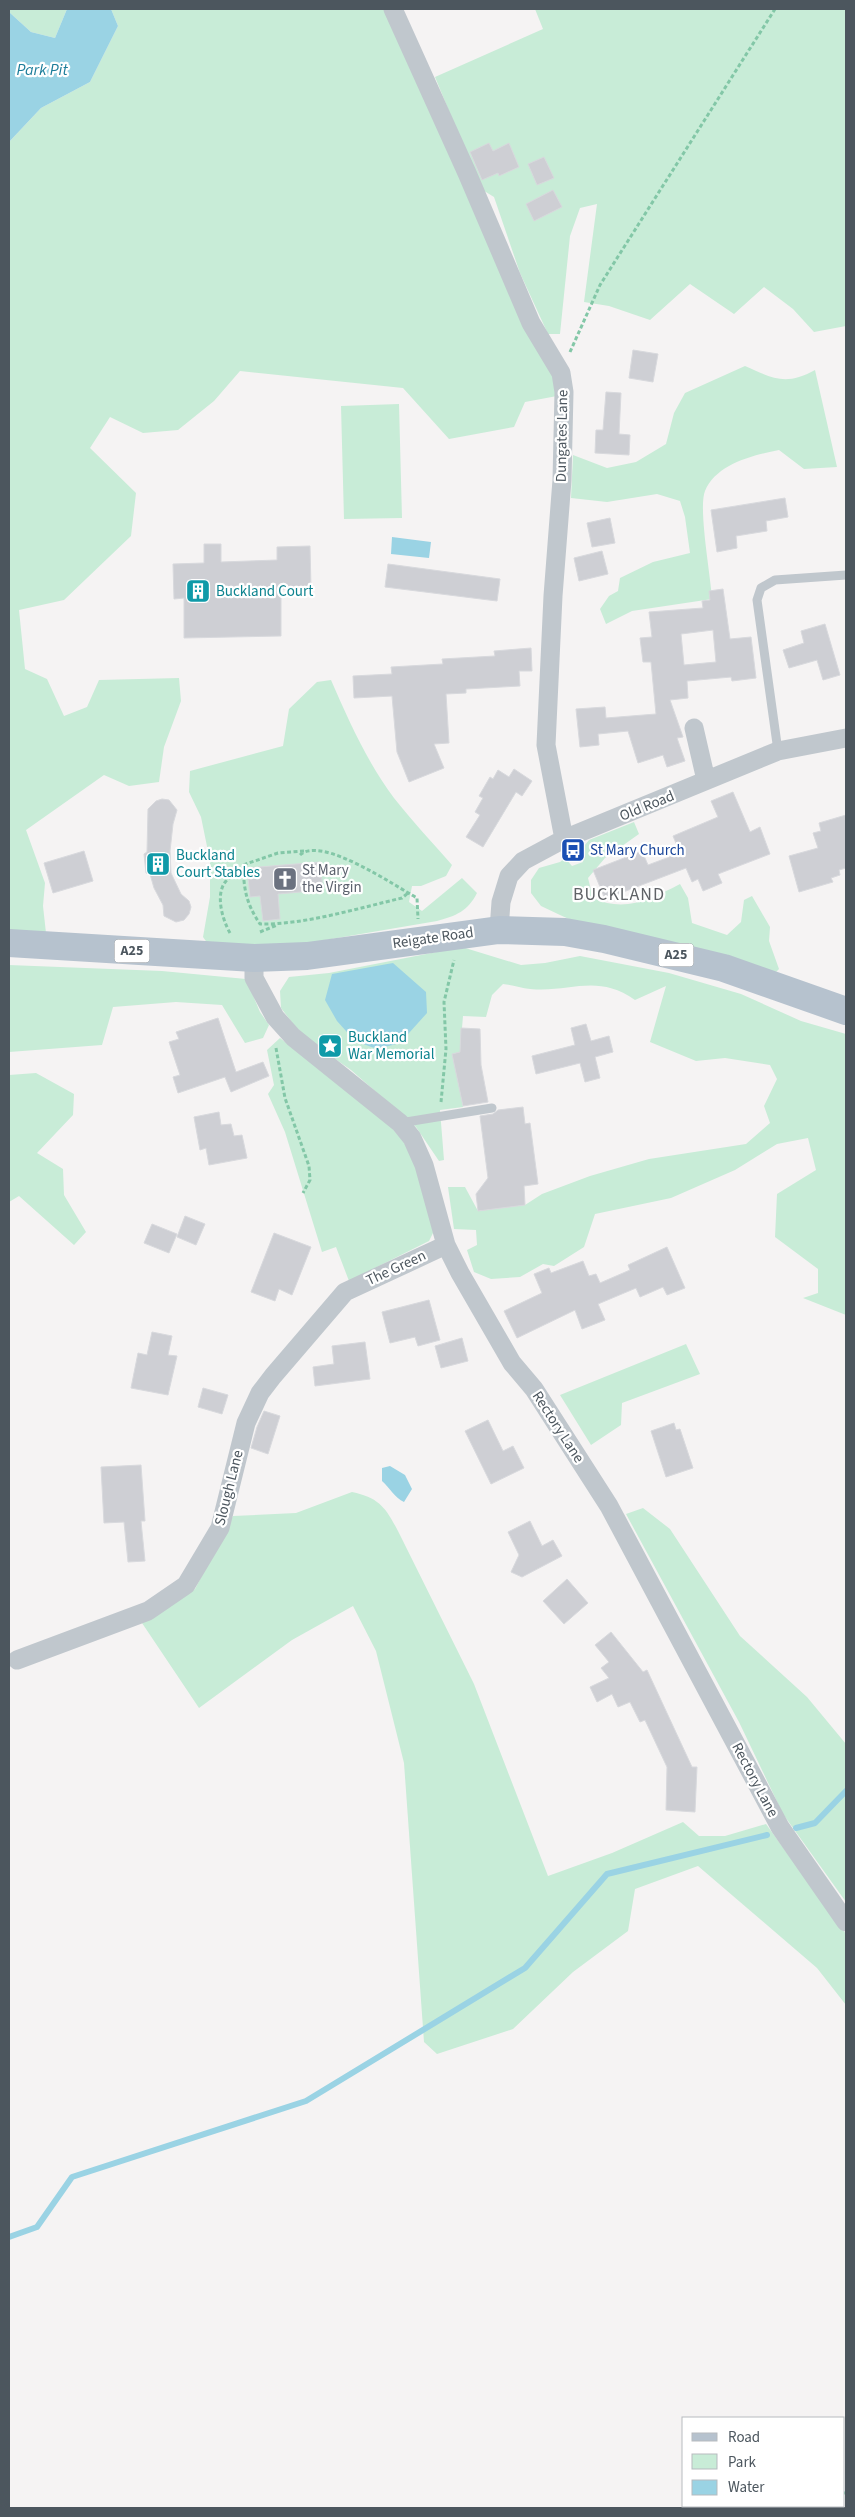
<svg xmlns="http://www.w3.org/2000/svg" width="855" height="2517" font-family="'Source Sans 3',sans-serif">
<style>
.green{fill:#c8ecd7}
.water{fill:#9ad3e4}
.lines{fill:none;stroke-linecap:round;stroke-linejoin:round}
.stream{stroke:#9ad3e4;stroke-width:6}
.building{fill:#cecfd4;stroke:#d8d9dd;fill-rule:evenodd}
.path{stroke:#83c7a7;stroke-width:3;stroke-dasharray:4 2.5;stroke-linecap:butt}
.service{stroke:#c0c7cd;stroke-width:9}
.minor{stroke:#c0c7cd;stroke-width:19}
.primary{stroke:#b6c2ce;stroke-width:28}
.labels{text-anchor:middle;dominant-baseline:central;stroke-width:4.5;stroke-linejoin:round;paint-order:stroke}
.shield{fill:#fff;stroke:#82898e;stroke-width:1}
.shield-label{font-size:14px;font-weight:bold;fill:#4c565e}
.street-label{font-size:15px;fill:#4c565e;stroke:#fff}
.culture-label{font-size:15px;fill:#0d838f;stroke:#fff;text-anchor:start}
.transit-label{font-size:15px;fill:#164399;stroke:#fff;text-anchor:start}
.worship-label{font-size:15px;fill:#5b616d;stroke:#fff;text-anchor:start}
.water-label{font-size:16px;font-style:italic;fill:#1c7d9a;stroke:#fff}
.quarter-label{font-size:18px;letter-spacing:1px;fill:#606367;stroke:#fff}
</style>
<rect width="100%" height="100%" fill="#f5f3f3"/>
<path class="green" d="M9,9H67L55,38L31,32L9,12Z
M111,9H384L554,372L557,396L525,402L514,427L449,439L403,388L240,371L214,401L178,430L143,433L110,417L90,448L136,493L131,536L64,600L19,610L25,669L47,679L64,716L87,707L99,680L179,678L181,701L164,747L159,782L129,786L104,775L26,830L45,883L43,906L46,933L9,930V142L41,108L90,82L118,26Z
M535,9H846V326L814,332L793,309L764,287L734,314L690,284L650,320L609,306L584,302L597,204L580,208L570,236L560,334H548L520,273L494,197L481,189L435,77L543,29Z
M745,366C774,379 786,386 815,370L837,467L804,469L779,450C753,455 716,464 705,491C698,508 711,577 712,599L632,611L606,624L600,609L609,596L618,591L620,578L653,562L690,553L685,517L680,501L657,494L607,502L571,498L573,455L607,468L636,462L666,444L674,413L685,393Z
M399,404L402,518L344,519L341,406Z
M331,680C349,721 367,762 394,798C412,821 433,843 452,865L446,876L421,886H412L409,902L422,911L462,878L477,893C468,911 456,916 437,921L302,944L249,946L208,944L203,937L210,897V861L201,817L189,792L190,771L283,746L289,709L317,682Z
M634,822L639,834L605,858L588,878L593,898C625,913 651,899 680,884L688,898L692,923L727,935L741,922L744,900L752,896L770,927L769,941L779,969L776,972L580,924L560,915L541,906L531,893V880L539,868L560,862L565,858L572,866L583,862L580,851L589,840Z
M462,947L521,965L545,963L580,956L669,973L741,994L801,1021L846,1034V1315L803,1298L818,1293V1269L775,1237L777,1194L816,1170L808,1138L777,1144L735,1170L671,1198L595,1214L584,1247L554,1266L543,1264L520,1277L491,1279L474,1272L467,1250L477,1245L476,1230L454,1229L448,1187H465L478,1211L525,1205L542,1194L590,1176L649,1159L746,1144L770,1123L764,1106L777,1079L770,1065L725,1058L696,1061L650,1042L666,986L635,1000C596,973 571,993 530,989C521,988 512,985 503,984L492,995L486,1017L463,1016L460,1052L453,1054L463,1107L440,1110L444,1160L439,1161L416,1127L351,1070L311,1042L294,1025L281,1008L280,991L289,977L329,973Z
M9,965L162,971L246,979L260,1012L269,1025L263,1038L245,1043L222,1005L176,1002L113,1007L102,1045L9,1052Z
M280,1038L389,1125C421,1157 424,1187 435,1229L429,1241L349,1281L336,1247L322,1252L285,1132L268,1094L274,1085L267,1050Z
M36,1073L74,1094L73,1115L37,1153L63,1169L64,1195L86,1232L74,1245L19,1196L9,1202V1075Z
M686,1344L700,1374L622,1403L621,1425L591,1445L560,1395Z
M352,1492C380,1498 386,1508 399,1533L474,1684L548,1876L612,1853L683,1822L699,1836H725L766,1824L846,1934V2005L817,1968L698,1866L635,1889L628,1931L573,1972L513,2029L437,2054L424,2042L404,1763L376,1651L353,1606L292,1640L199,1708L142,1623L195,1589L233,1516L296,1513Z
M643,1508L670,1529L740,1636L807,1697L846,1744V1902L783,1814L739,1722L626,1514Z"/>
<path class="water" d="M67,9H111L118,26L90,82L41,108L9,142V12L31,32L55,38Z
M392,537L431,542L429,558L391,554Z
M393,963L426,992L427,1013L400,1043L377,1049L355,1041L337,1021L325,1000L332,974Z
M390,1466L405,1475L412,1489L404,1502C395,1498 390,1488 382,1481V1468Z"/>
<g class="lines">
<path class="stream" d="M796,1828L815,1823L846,1791
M9,2237L37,2227L72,2177L306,2101L525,1968L607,1874L767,1835"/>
</g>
<path class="building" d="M489,143L493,151L509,143L519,167L499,176L498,173L482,180L470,152Z
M544,157L554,178L537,185L528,164Z
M553,190L562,207L534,221L526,204Z
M633,350L658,354L653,382L629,378Z
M606,392L621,393L619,434L630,435L629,455L595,453L596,430H603Z
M785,498L788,517L766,521L767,531L736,536L737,548L717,552L711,510Z
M610,518L615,543L592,547L587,523Z
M204,544H221V562L277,560V547L310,546L311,589H281V636L184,638V598L174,599L173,564L204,563Z
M602,551L608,574L579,581L574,558Z
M388,564L500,579L497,601L385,587Z
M723,589L730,639L751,637L756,678L732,681L731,677L687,681L688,698L670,700L683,737L677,738L685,761L667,767L663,755L638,763L628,731L598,734L599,745L580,747L576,709L605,707L606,718L656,714L651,662H643L640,638L652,637L649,612L703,608L702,601L710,600L709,591ZM713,630L716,662L684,665L681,634Z
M825,624L840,675L823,680L817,660L789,668L783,650L804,643L801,631Z
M531,648L532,671H519L520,686L466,689V693L446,694L449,743L434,744L444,768L409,782L397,752L392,696L354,698L353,676L392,674L391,667L443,664L442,659L495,656L494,651Z
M514,769L532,781L522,796L516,792L483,847L466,837L480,815L475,812L483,798L479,796L490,777L493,779L498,770L509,777Z
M733,792L750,832L760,827L770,854L718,874L722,883L703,891L698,879L692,882L686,868L605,899L593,870L642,851L648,865L680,853L673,836L718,817L711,801Z
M162,799L169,800L177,810L173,824L170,851L171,873L181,894L189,901L191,907L189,914L184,920L176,922L164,916L163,905L154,888L150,874L146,873L144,854L147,852L148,809L156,801Z
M846,815V868L839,870L840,875L831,878L833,882L799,892L789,856L818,848L813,833L821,831L819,823Z
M84,851L93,881L53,893L44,863Z
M320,862L323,890L278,894L280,919L263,921L260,896L250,897L247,868Z
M218,1018L236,1072L263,1062L269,1076L231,1092L225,1077L178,1093L173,1077L180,1075L169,1042L179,1039L176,1032Z
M586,1024L591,1041L609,1036L613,1052L595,1057L600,1078L585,1082L580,1063L536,1074L532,1056L575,1045L571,1028Z
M461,1028L480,1029L481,1065L488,1102L463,1106L452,1054L460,1052Z
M523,1107L525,1124L530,1123L538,1184L524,1186L525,1205L478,1211L476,1194L488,1178L480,1116L493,1114L498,1110Z
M219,1112L221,1125L231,1124L234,1136L242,1135L247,1158L209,1165L206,1148L200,1150L194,1117Z
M185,1216L205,1224L196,1245L177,1237Z
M152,1224L177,1234L169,1253L144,1243Z
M274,1233L311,1247L292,1295L279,1289L275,1301L251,1292Z
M667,1247L685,1288L667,1295L663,1287L640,1297L636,1288L598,1304L605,1320L582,1329L575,1310L517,1338L504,1311L542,1293L534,1274L549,1268L551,1273L583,1261L589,1276L596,1274L600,1283L630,1270L628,1265Z
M429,1300L440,1340L418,1346L415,1337L390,1343L382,1312Z
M152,1332L172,1336L168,1355L177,1356L168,1395L131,1388L138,1353L147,1355Z
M462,1338L468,1361L441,1368L435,1346Z
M365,1342L370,1379L315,1386L313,1367L334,1364L332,1346Z
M203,1388L228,1395L222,1414L198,1407Z
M264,1411L280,1416L268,1454L251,1448L257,1427Z
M488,1420L503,1451L513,1446L524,1468L491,1484L465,1431Z
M674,1423L676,1430L680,1429L693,1468L666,1477L651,1431Z
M141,1465L145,1521H141L145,1561L128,1562L124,1522L104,1523L101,1467Z
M530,1521L542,1546L553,1540L562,1556L522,1577L511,1572L519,1555L508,1532Z
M567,1579L588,1603L564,1624L543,1601Z
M611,1632L643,1672L647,1670L692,1767H697L695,1812L666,1810L667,1767L645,1720L640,1722L630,1702L618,1707L612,1694L597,1702L590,1687L609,1678L601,1668L609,1662L595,1645Z"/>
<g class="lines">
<path class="path" d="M570,352L600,285L775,9
M304,851L278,853L243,865C244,890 246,903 260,924C304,925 359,908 402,898L408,893
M300,855C321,835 395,886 417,898L418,919
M260,932L277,925
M230,933C222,919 214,891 228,879C232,876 239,875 243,874
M276,1048L285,1098L309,1166L310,1180L303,1193
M441,1102L446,1049L444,1002L454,960
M844,2494L846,2492
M816,2508L820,2506"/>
<path class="service" d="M778,751L757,600L761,588L775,580L846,575
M400,1123L492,1108"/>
<path class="minor" d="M393,9L467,173L531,323L561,373L564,392L562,480L553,596L546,745L564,839
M694,728L706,780
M499,930L501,902L509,876L523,861L564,839L778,751L846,738
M254,958V978L275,1017L293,1037L400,1123L412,1138L424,1165L446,1245L460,1273L512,1363L534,1389L609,1506L780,1827L846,1922
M17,1660L148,1611L186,1585L220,1528L246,1423L260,1393L273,1376L345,1292L446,1245"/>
<path class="primary" d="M9,943L254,958L307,956L499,930L565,932L604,939L724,968L846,1011"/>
</g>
<defs>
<symbol id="building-square" viewBox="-11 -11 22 22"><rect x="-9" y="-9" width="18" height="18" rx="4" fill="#0f9aa8" stroke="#fff"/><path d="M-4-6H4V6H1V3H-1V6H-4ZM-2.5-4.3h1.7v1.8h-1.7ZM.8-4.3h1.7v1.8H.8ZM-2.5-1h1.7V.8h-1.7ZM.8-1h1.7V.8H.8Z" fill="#fff"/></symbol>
<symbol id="bus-square" viewBox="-11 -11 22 22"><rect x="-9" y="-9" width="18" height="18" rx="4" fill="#1a4fb4" stroke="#fff"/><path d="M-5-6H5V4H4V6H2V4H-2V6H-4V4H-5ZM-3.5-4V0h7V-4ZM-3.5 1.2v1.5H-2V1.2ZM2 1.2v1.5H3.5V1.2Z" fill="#fff"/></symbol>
<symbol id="church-square" viewBox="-11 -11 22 22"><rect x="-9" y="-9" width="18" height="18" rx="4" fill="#6b7280" stroke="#fff"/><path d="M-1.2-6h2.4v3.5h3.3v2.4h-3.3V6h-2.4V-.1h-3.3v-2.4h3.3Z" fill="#fff"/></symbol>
<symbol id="sight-square" viewBox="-11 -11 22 22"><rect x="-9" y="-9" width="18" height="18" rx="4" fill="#0f9aa8" stroke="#fff"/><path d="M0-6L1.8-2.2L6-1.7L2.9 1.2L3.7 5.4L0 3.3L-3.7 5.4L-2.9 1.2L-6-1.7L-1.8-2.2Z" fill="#fff"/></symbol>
</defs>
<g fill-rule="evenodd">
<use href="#building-square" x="184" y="577" width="28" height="28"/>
<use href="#bus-square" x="559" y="836" width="28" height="28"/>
<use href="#building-square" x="144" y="850" width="28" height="28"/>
<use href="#church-square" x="271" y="865" width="28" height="28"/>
<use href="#sight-square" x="316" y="1032" width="28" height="28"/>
</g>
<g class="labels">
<g class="shield">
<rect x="114.5" y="939.5" width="35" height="23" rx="4"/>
<rect x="658.5" y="943.5" width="35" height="23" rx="4"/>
</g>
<g class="shield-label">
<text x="132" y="951">A25</text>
<text x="676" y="955">A25</text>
</g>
<g class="street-label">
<text transform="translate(562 436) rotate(-89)">Dungates Lane</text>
<text transform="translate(647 806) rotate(-22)">Old Road</text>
<text transform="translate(433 938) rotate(-8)">Reigate Road</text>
<text transform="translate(396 1268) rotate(-25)">The Green</text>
<text transform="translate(558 1427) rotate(57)">Rectory Lane</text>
<text transform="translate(229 1488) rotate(-76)">Slough Lane</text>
<text transform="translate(755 1780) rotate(62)">Rectory Lane</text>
</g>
<g class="culture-label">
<text x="216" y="591">Buckland Court</text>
<text x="176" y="855">Buckland<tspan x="176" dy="17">Court Stables</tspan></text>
<text x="348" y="1037">Buckland<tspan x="348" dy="17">War Memorial</tspan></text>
</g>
<g class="transit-label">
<text x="590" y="850">St Mary Church</text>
</g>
<g class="worship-label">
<text x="302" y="870">St Mary<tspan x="302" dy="17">the Virgin</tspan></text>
</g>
<g class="water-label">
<text x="42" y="70">Park Pit</text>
</g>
<g class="quarter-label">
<text x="619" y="894">BUCKLAND</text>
</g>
</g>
<rect width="855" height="2517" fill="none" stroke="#4c565e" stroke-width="20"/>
<rect x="682" y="2417" width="162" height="90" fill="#ffffff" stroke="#b7bbbf"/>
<rect x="692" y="2433" width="25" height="8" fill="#b6c2ce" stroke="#b7bbbf"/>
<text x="728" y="2442" font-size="15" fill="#4c565e">Road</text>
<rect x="692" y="2454" width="25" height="15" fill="#c8ecd7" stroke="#b7bbbf"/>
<text x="728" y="2467" font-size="15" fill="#4c565e">Park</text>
<rect x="692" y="2480" width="25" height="15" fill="#9ad3e4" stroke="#b7bbbf"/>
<text x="728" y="2492" font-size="15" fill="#4c565e">Water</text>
</svg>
